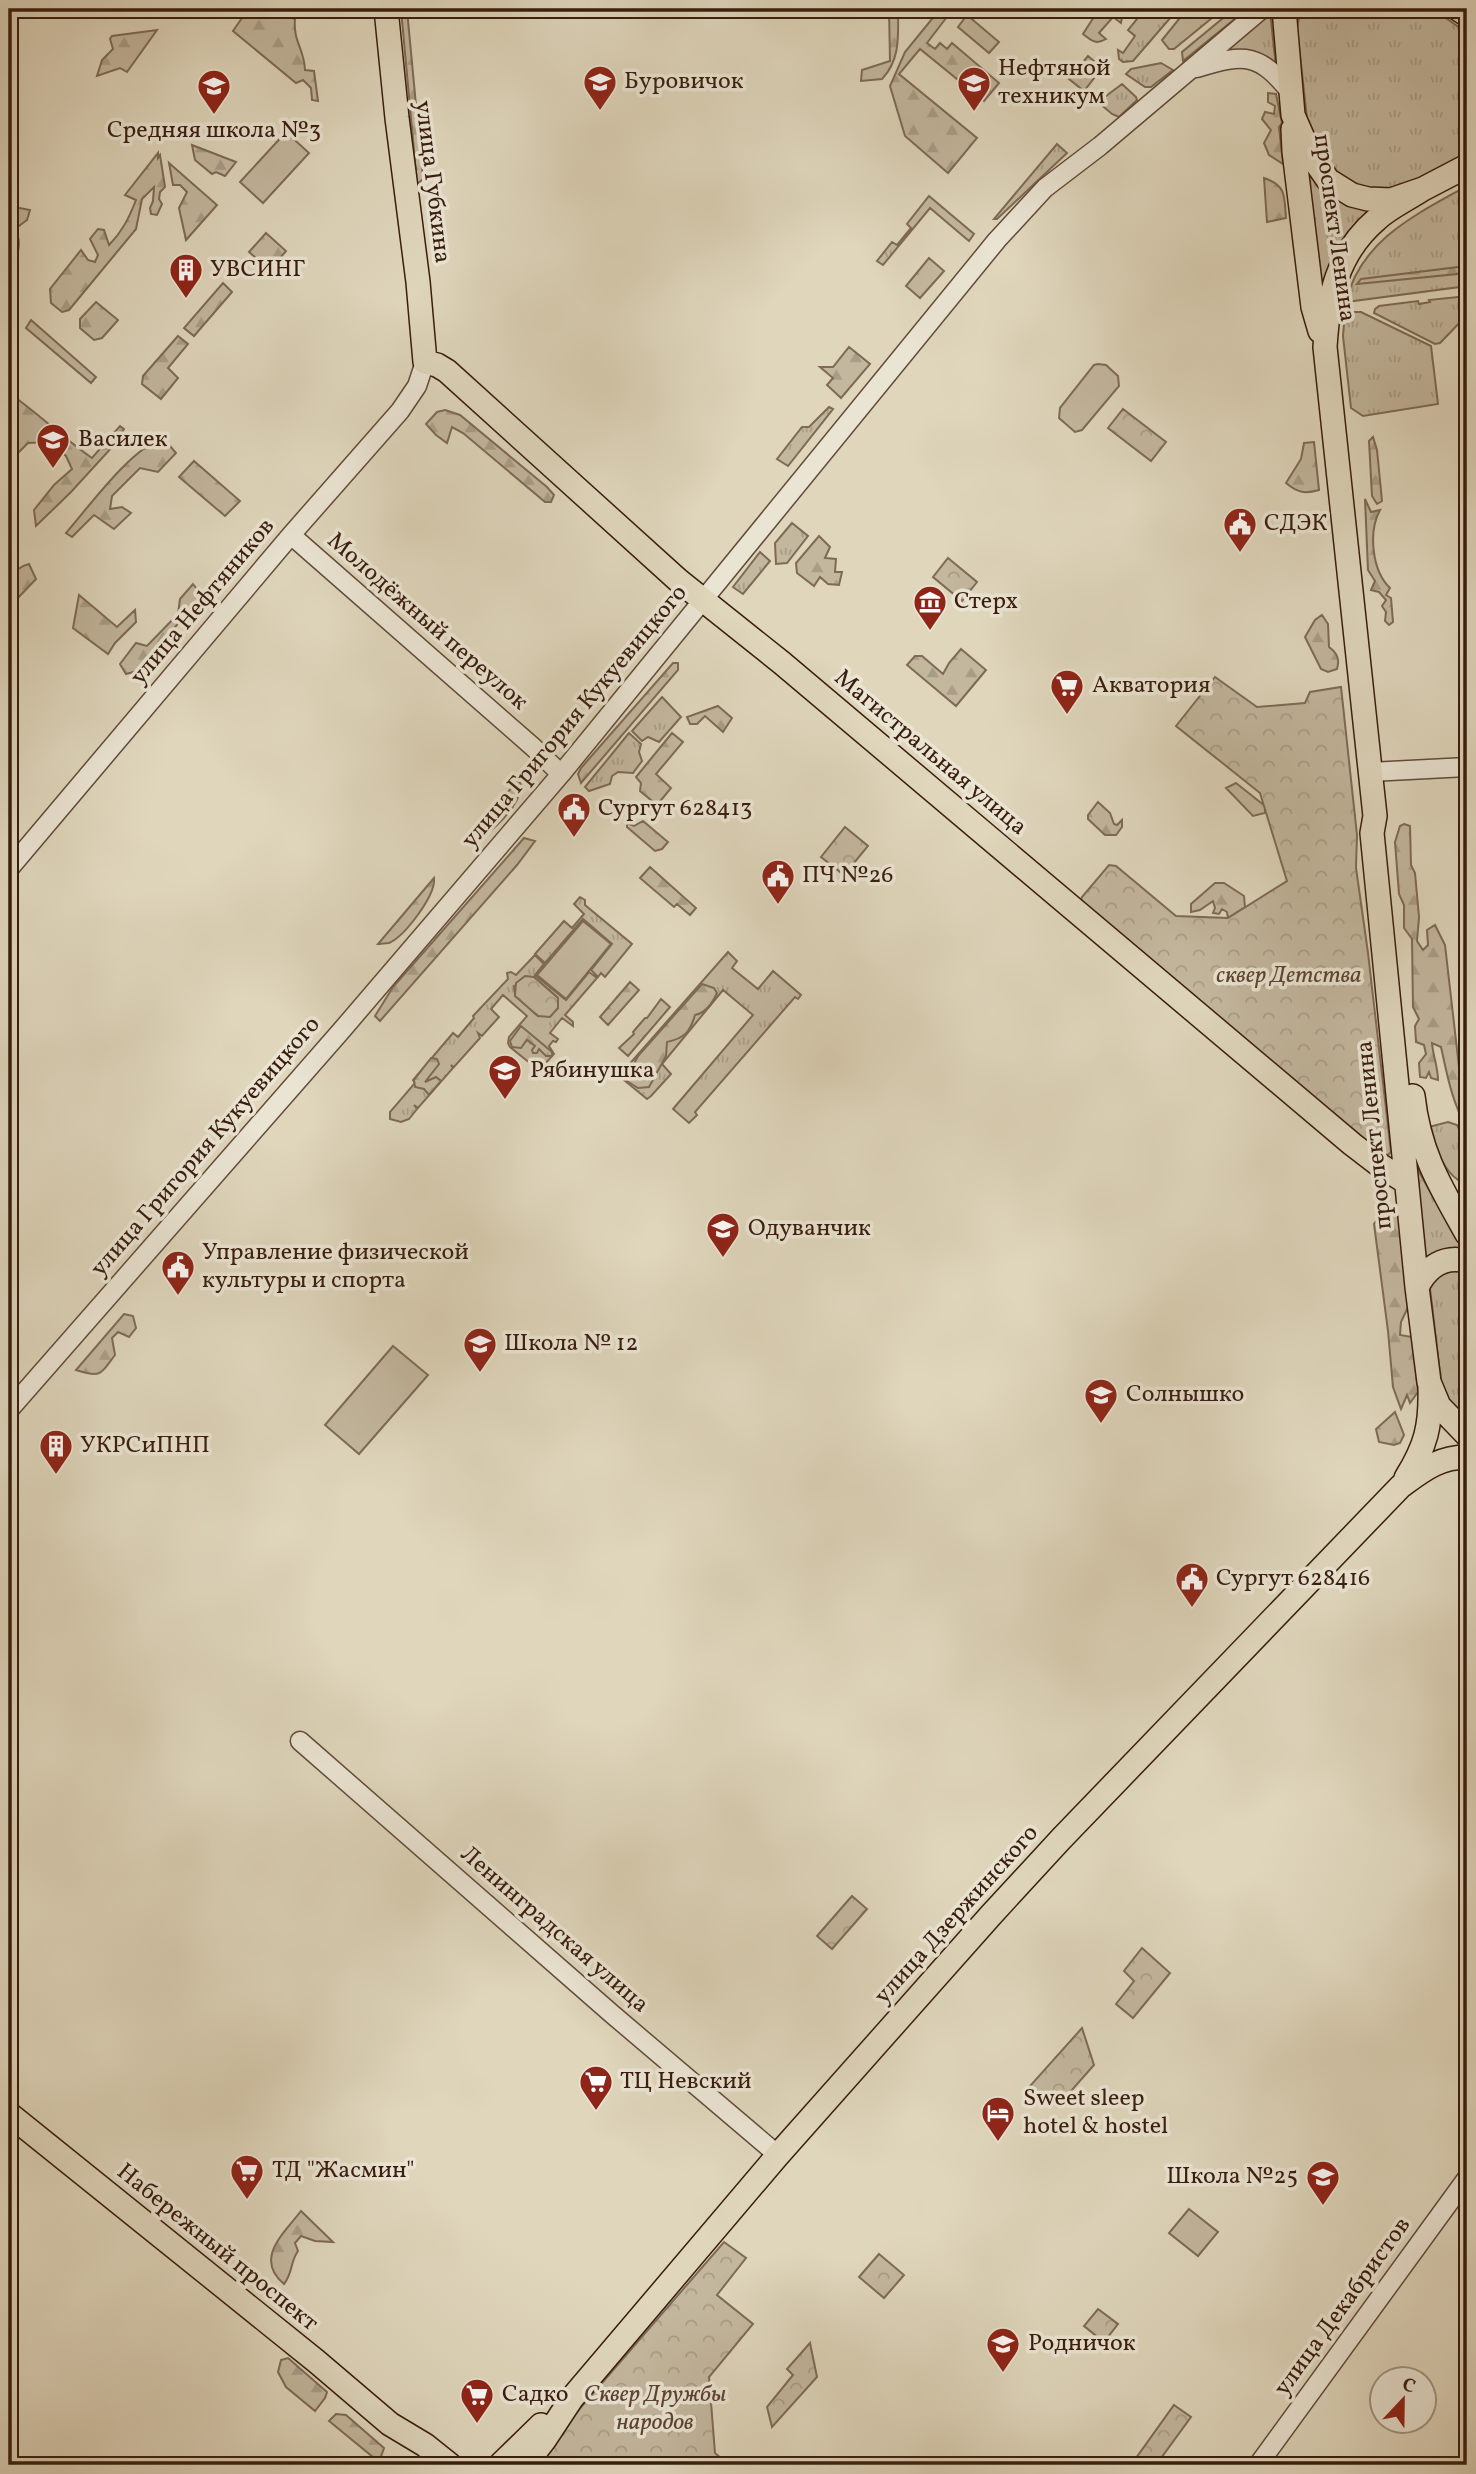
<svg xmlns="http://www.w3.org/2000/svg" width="1476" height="2474" font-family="Vollkorn,serif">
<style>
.grass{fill:url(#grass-tufts);stroke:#7e6a56;stroke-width:2;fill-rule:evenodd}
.forest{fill:url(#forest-firs);stroke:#7e6a56;stroke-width:2}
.park{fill:url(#park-crowns);stroke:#7e6a56;stroke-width:2}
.pitch{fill:#c3b79e;stroke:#7e6a56;stroke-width:2}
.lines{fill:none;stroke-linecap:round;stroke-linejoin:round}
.minor-casing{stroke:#624b3a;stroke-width:21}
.major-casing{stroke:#391d0e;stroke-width:26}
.minor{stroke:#eae4d3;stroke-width:18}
.major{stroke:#dfd6bc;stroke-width:23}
.labels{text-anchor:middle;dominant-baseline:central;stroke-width:7;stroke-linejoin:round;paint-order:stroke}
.poi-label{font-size:24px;fill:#391d0e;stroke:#eae4d3;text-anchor:start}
.street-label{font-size:24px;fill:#391d0e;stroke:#eae4d3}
.park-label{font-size:24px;font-style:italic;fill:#5c4432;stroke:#eae4d3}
</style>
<defs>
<pattern id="grass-tufts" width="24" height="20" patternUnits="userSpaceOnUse" patternTransform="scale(1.75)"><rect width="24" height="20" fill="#c3b79e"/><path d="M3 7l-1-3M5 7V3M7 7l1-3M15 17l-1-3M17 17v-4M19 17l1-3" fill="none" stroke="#a89d87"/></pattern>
<pattern id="forest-firs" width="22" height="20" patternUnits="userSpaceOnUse" patternTransform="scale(1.75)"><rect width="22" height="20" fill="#c3b79e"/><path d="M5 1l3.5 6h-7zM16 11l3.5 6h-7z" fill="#a89d87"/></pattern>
<pattern id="park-crowns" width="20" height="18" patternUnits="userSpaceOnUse" patternTransform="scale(1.75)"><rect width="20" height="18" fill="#c3b79e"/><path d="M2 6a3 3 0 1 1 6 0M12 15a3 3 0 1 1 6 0" fill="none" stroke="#a89d87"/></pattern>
</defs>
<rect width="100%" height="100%" fill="#dfd6bc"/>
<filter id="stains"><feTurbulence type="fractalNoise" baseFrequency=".00286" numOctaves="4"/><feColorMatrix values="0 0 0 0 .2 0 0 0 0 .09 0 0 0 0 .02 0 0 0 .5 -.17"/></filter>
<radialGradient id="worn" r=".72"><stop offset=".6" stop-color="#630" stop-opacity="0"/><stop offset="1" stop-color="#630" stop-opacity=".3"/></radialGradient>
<path class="grass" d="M1099,9H1117L1122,17L1121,23L1113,17L1099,33L1106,39C1096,45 1092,41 1083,34Z
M1145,9H1178L1133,61L1123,62L1119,59L1118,50L1123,53L1135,36L1128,30Z
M1187,9H1223L1174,49H1169L1162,40Z
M1234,9H1247L1183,61L1182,52Z
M1301,9H1433L1467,33V157L1415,186L1376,191L1345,181L1327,165L1308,127L1297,28Z
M1270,11L1276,67C1252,55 1243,47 1216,55Z
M1088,56L1102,68L1084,91L1069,79Z
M1161,63L1173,70L1151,87H1145L1126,74L1131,69Z
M1122,84L1136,97L1137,100L1119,117L1112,114L1098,102Z
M1057,144L1067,153L997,219H994Z
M1307,169L1381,207L1321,304Z
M1467,186V286L1346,302C1360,240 1417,214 1467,186Z
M929,196L974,234L969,241L930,208L883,265L877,261L892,242L897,245L911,228L907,224Z
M1467,296V315L1440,343L1435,344L1374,313L1375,309L1379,306L1418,301L1419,304L1430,302L1429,300Z
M1345,312H1361L1431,346L1438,404L1363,416L1351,408L1343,336Z
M829,407L833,409L788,466L777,459L802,427H809Z
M792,523L808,536L787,563L776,564L775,543Z
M760,552L770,561L743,594L733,587Z
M662,697L681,717L659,742L648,737L642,741L632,731Z
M629,733L641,744L639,752L642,761L633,773L618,772L612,776L610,784L589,791L585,787Z
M643,821L668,842L662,849L655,851L627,827V823L634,826Z
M580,897L585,900V905L632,944L605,977L601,973L598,977L591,970L612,944L583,919L545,963L535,954L564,921L572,928L584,914L574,904Z
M728,952L737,961L732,968L758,989L773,971L801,995L798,999L795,997L695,1112L697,1115L689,1123L673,1109L753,1015L723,990L662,1064L671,1074L651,1096L647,1099L619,1076Z
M535,955L544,964L535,975L566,1000L589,972L597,978L565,1015L573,1022V1026L562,1018L550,1033L558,1039L556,1042L553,1041L549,1046L554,1054L543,1066L536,1068L510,1047L508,1043L509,1037L527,1016L503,995L491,1009L499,1017L482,1036L478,1033L480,1038L454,1067L451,1065L453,1068L418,1108L414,1105L417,1109L409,1119L401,1122L390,1119V1112L415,1083L413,1080L453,1033L458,1037L474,1018L473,1016L508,979L507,973L511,972L516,975ZM534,977L558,998V1008L538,1016L515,995L514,986Z
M1448,1122L1457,1125L1467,1145V1177L1458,1180C1441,1168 1436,1146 1429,1127Z
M1409,1135L1418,1170L1462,1248L1429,1261L1423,1257Z
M1467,1268V1422L1454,1412L1442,1390L1430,1288C1436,1272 1452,1269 1467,1268Z"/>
<path class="forest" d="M242,9H283L285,16L295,19C293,42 304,48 305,70L314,71L318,101L312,100L311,88L303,80L296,83L233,31L246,12Z
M401,9L407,10L423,179L417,184Z
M889,9H898C898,35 901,59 882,79L861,81L862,70L890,61Z
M940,9H953L927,43L935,49L940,43L947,49L952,43L999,83L984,101L920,49L899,74L977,138L948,173L905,136L890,86L905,52Z
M967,15L999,42L989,53L958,27Z
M157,30L127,72L120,68L97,76L102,60L113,49L110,39L112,36Z
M1268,93L1276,94L1282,123L1279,127L1283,164L1269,155L1264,143L1271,130L1262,119L1265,112L1274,114L1275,106L1268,102Z
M192,145L236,162L225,176L216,172L212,174L195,160Z
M158,153V158L160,155L165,187L160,192L159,199L162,204L157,215L151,214L150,208L153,201L154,187L142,199L136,229L69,310L62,312L51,303L50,289L81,250L88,260L95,262L98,255L90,239L98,229L104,230L109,245C122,232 129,218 136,200L125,195Z
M169,163L217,205L186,240L179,208L187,192L180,185H173Z
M1264,178C1287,186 1284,196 1286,218L1267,222Z
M14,207L30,210L27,220L15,229C22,242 19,257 9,266V219Z
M266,233L286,251L270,270L249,252Z
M929,258L944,271L920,298L906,286Z
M1467,266V273L1357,284L1361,279Z
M223,283L232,292L194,336L184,328Z
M96,302L118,320L102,338L94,340L80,328V319Z
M31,320L96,377L91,383L26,328Z
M178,336L188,344L168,368L178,378L161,399L142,384L143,376Z
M849,347L870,364L841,398L827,385L833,378L820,367H833Z
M9,393C38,413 63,438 92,458L120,426L124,429L115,444L71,492L36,526L34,510L54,485L72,469L66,456L48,442L28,443L9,462V429L11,423L9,417Z
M445,410L460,415L547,487L554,495L551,502H545L463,433L452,427L447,443L436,435L426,424L437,412Z
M1373,437L1377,450L1382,501L1377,504L1372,496L1369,441Z
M164,439L176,453L158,472L140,468L112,496L110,509L122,507L131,513L114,529L94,515L72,537L66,533C87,509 134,444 164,439Z
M1314,442L1319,490C1305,494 1298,493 1286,483L1301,459L1304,443Z
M194,461L240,501L225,516L179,477Z
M1365,499L1371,512L1380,510C1368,532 1372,571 1390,588L1386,595L1391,598L1393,622L1389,625L1385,621L1386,612L1382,606L1386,600L1379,592L1371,590L1375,581L1368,570Z
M819,536L830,547L825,558L836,559L835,572H842L839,585L828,584L820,577L814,586L797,573L796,563Z
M29,564L36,579L15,601L9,602C9,585 11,568 29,564Z
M193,584L202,596L137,671L126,674L120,664L136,643L147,646L178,614L180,599Z
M79,595L117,627L135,610L136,622L115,643L108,654L73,628Z
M1322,615L1328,624L1329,647C1337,653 1340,659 1337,669L1328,672L1321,669L1305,637L1315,620Z
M961,649L986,670L956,706L907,665L915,656H922L943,674L949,663Z
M673,663H678V670L581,783L578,774L581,768Z
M718,706L732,718L723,732L705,716L697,724H690L687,717Z
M672,733L683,742L656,774L671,788L657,805L640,791L641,783L636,777Z
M518,780L522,786C517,807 498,826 480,839L473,834Z
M1236,783L1265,806V813L1253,816L1226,788Z
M1098,802L1110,813L1114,824L1117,825L1122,820V827L1116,835H1105L1088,819V815Z
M1404,824L1410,826L1411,865L1415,873L1419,917L1417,941L1423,950L1428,945L1427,930L1435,925L1445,945L1462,1093L1467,1102V1128C1452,1103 1447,1074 1441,1047L1432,1043C1433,1056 1438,1067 1438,1080L1431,1078L1429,1072L1426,1078L1420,1077L1419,1063L1426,1054L1424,1045L1416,1042L1415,1026L1419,1019L1413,1007L1412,939L1404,928V905L1399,894L1395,842L1400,826Z
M524,838L535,841L517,865L380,1021L375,1016L393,987Z
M650,867L696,908L690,915L677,904L674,907L640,878Z
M434,878C436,895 405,936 389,943C388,943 379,944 378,944Z
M1215,883H1224L1244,896L1245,907L1228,918L1227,912L1222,909L1219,914L1213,913L1215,908L1213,901L1200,910L1191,912V904Z
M630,982L639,990L608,1025L600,1017Z
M702,984L714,988L717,993C712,1004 706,1013 695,1015C690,1032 685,1038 667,1042L666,1056L649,1087L638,1088L627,1081L626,1072L634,1064L638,1056Z
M661,999L670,1007L628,1056L619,1048L634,1034L633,1032L645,1018H647Z
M521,1026L552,1052V1056H546L539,1049L537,1053H533L532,1050L535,1046L527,1040L521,1048L512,1047L510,1041Z
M431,1058L437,1059L439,1064L425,1082L436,1077L441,1081L429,1095L424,1089L415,1087L414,1080Z
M1395,1206L1401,1222L1409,1305L1401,1322L1400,1335L1412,1337L1418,1392L1410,1403L1407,1395L1401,1409L1393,1387L1388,1331L1374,1224L1384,1209Z
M124,1314L133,1316L136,1328L129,1337L118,1332L112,1338L115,1355C100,1375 101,1378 76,1370Z
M1395,1412L1404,1435L1400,1443L1394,1445L1379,1442L1376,1429Z
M301,2211L333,2242L315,2241L301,2236L295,2243L298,2251C290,2262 293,2273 284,2284C254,2259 283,2234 301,2211Z
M288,2358L327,2392L325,2398L315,2411L286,2387L278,2372L281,2360Z
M336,2414L346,2415L384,2448L379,2462L329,2421Z"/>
<path class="park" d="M1123,409L1166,442L1151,461L1108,428Z
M948,558L977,582L962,601L933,577Z
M1215,677L1257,707L1305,703L1310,692L1341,687L1357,835L1356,868L1368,953L1391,1152L1384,1159L1079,905L1082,897L1109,865L1116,866L1176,916L1228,918L1287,881L1260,793L1176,726Z
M845,827L868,846L844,875L821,857Z
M525,976L534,977L558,998V1008L550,1017L538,1016L515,996L516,983Z
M852,1896L867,1909L832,1949L817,1936Z
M1142,1948L1170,1973L1133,2018L1116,2004L1134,1981L1124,1971Z
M1082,2028L1094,2065L1057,2107L1030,2086Z
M724,2242L746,2258L717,2295L753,2324L709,2377L715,2453L729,2465H531Z
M879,2254L904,2275L884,2298L859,2277Z
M1098,2309L1118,2324L1104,2342L1084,2326Z
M810,2343L817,2377L772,2427L767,2407L793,2375L787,2369Z
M1174,2405L1191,2417L1156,2465H1131Z"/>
<path class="pitch" d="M286,132L309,153L263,203L240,182Z
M1098,364L1106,365L1118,376L1119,386L1082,430L1075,432L1059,418L1060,408L1094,365Z
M583,921L611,944L566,999L537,975Z
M393,1346L428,1375L359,1454L325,1425Z
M1189,2209L1218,2232L1198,2256L1169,2233Z"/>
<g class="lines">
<defs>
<path id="minor" d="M1197,68C1246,53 1259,53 1292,94
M291,535L533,747L561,774
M1370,772L1467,767
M9,869L291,535L400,411L417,386L425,362
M9,1410L341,1031L561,774L997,240L1045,188L1100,146L1262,9
M300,1741L612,2014L778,2155
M1258,2465L1467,2178"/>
<path id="major" d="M386,9L397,118L418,282L425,362L437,365L447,371L678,580L782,663L1352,1144L1378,1164L1406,1182
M1284,9L1293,115L1310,154L1328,180L1352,195L1368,199L1391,200L1423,189L1467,166
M1458,9L1467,15
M1293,129L1294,151L1313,307L1320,331
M1423,189C1408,199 1390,207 1377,219C1337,253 1328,297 1325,347L1375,816L1372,833L1417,1287L1429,1382L1439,1406L1467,1435
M1413,1096C1419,1152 1440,1186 1467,1234
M1417,1287C1427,1267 1444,1255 1467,1261
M1406,1478C1426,1446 1431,1426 1430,1388
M9,2114L316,2361L390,2424L425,2445L450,2465
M500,2465L541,2425
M525,2465L545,2439L572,2398L778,2155L991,1915L1061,1839L1401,1486C1423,1470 1439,1457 1467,1457"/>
</defs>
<use href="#minor" class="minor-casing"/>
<use href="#major" class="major-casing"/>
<use href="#minor" class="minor"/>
<use href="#major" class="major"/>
</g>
<defs>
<symbol id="school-pin" viewBox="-11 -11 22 30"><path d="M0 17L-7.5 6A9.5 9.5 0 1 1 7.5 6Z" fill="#8f2418" stroke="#eae4d3"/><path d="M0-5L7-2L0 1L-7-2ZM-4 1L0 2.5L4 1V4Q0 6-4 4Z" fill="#fff"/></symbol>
<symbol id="university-pin" viewBox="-11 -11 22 30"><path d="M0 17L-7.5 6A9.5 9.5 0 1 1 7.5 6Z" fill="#8f2418" stroke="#eae4d3"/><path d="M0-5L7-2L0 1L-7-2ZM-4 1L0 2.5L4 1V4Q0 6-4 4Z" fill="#fff"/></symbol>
<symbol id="building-pin" viewBox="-11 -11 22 30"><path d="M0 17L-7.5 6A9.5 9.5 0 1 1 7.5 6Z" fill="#8f2418" stroke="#eae4d3"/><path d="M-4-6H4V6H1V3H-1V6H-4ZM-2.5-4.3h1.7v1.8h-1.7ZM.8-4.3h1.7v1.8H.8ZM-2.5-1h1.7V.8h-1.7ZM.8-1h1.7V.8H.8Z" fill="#fff"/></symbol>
<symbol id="civic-pin" viewBox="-11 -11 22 30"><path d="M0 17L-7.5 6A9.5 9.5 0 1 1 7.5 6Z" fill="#8f2418" stroke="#eae4d3"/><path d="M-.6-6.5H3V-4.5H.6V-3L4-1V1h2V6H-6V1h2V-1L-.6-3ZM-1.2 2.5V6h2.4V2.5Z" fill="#fff"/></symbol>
<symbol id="museum-pin" viewBox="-11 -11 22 30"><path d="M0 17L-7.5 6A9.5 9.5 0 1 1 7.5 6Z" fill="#8f2418" stroke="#eae4d3"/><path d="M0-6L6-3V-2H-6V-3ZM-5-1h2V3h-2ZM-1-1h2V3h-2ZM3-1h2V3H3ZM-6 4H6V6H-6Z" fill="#fff"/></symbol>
<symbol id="supermarket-pin" viewBox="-11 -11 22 30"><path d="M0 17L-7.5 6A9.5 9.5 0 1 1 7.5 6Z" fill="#8f2418" stroke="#eae4d3"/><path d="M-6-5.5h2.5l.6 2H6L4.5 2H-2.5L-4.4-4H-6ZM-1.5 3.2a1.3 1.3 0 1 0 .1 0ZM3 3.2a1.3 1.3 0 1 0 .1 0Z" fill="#fff"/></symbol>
<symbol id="hotel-pin" viewBox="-11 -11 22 30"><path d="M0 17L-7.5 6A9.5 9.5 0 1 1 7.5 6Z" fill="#8f2418" stroke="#eae4d3"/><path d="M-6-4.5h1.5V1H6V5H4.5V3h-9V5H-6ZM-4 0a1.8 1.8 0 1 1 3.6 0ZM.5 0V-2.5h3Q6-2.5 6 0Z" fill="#fff"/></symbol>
</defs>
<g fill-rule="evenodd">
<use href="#school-pin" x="581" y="63" width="38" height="52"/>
<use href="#university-pin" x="955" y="64" width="38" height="52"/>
<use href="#school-pin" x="195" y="67" width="38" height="52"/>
<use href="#building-pin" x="167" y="251" width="38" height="52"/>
<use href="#school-pin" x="34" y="421" width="38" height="52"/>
<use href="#civic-pin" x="1221" y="505" width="38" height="52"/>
<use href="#museum-pin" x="911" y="583" width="38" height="52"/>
<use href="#supermarket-pin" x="1048" y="667" width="38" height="52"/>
<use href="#civic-pin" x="555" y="790" width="38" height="52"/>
<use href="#civic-pin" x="759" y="857" width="38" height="52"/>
<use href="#school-pin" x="486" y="1052" width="38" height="52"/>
<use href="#school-pin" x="704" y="1210" width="38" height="52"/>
<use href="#civic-pin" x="159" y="1248" width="38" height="52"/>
<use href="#school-pin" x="461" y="1325" width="38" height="52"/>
<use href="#school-pin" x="1082" y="1376" width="38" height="52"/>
<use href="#building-pin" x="37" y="1427" width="38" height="52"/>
<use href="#civic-pin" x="1173" y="1560" width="38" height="52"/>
<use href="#supermarket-pin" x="577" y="2063" width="38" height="52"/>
<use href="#hotel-pin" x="979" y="2094" width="38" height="52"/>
<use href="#supermarket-pin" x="228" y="2152" width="38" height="52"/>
<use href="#school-pin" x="1304" y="2158" width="38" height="52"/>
<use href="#school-pin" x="984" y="2325" width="38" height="52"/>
<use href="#supermarket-pin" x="458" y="2376" width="38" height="52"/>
</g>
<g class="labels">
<g class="poi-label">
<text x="998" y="69">Нефтяной<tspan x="998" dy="28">техникум</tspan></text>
<text x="624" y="82">Буровичок</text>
<text x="214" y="131" text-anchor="middle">Средняя школа №3</text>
<text x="210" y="270">УВСИНГ</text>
<text x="78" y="440">Василек</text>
<text x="1264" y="524">СДЭК</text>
<text x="954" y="602">Стерх</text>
<text x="1092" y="686">Акватория</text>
<text x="598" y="809">Сургут 628413</text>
<text x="802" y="876">ПЧ №26</text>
<text x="530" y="1071">Рябинушка</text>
<text x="748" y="1229">Одуванчик</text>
<text x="202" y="1253">Управление физической<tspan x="202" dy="28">культуры и спорта</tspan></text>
<text x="504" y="1344">Школа № 12</text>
<text x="1126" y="1395">Солнышко</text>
<text x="80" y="1446">УКРСиПНП</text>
<text x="1216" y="1579">Сургут 628416</text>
<text x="620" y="2082">ТЦ Невский</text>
<text x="1023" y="2099">Sweet sleep<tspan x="1023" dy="28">hotel &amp; hostel</tspan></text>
<text x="272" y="2171">ТД "Жасмин"</text>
<text x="1298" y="2177" text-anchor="end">Школа №25</text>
<text x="1028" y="2344">Родничок</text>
<text x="502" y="2395">Садко</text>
</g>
<g class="street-label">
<text transform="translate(432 182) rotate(83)">улица Губкина</text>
<text transform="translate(1334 228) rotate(82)">проспект Ленина</text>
<text transform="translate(203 602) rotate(-50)">улица Нефтяников</text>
<text transform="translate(427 622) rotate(41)">Молодёжный переулок</text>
<text transform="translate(575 717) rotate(-50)">улица Григория Кукуевицкого</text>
<text transform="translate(930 753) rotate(40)">Магистральная улица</text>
<text transform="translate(1375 1135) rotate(-96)">проспект Ленина</text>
<text transform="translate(206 1147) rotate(-49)">улица Григория Кукуевицкого</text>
<text transform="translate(957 1915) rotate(-48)">улица Дзержинского</text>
<text transform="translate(554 1930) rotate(41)">Ленинградская улица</text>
<text transform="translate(217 2248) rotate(39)">Набережный проспект</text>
<text transform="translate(1343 2307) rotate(-54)">улица Декабристов</text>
</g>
<g class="park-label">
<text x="1289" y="976">сквер Детства</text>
<text x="655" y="2395">Сквер Дружбы<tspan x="655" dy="28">народов</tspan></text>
</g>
</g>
<rect width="1476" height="2474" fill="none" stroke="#dfd6bc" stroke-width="35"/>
<rect x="10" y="10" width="1455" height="2453" fill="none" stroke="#391d0e" stroke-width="3.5"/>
<rect x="18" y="18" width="1441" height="2439" fill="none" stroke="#391d0e" stroke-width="2"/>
<g transform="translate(1403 2400) rotate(22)"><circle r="33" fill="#eae4d3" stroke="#a39484" stroke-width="2"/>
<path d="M0-5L12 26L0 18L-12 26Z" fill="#8f2418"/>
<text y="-10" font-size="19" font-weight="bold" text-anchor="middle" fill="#391d0e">С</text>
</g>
<rect width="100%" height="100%" filter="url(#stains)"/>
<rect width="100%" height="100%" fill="url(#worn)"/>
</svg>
